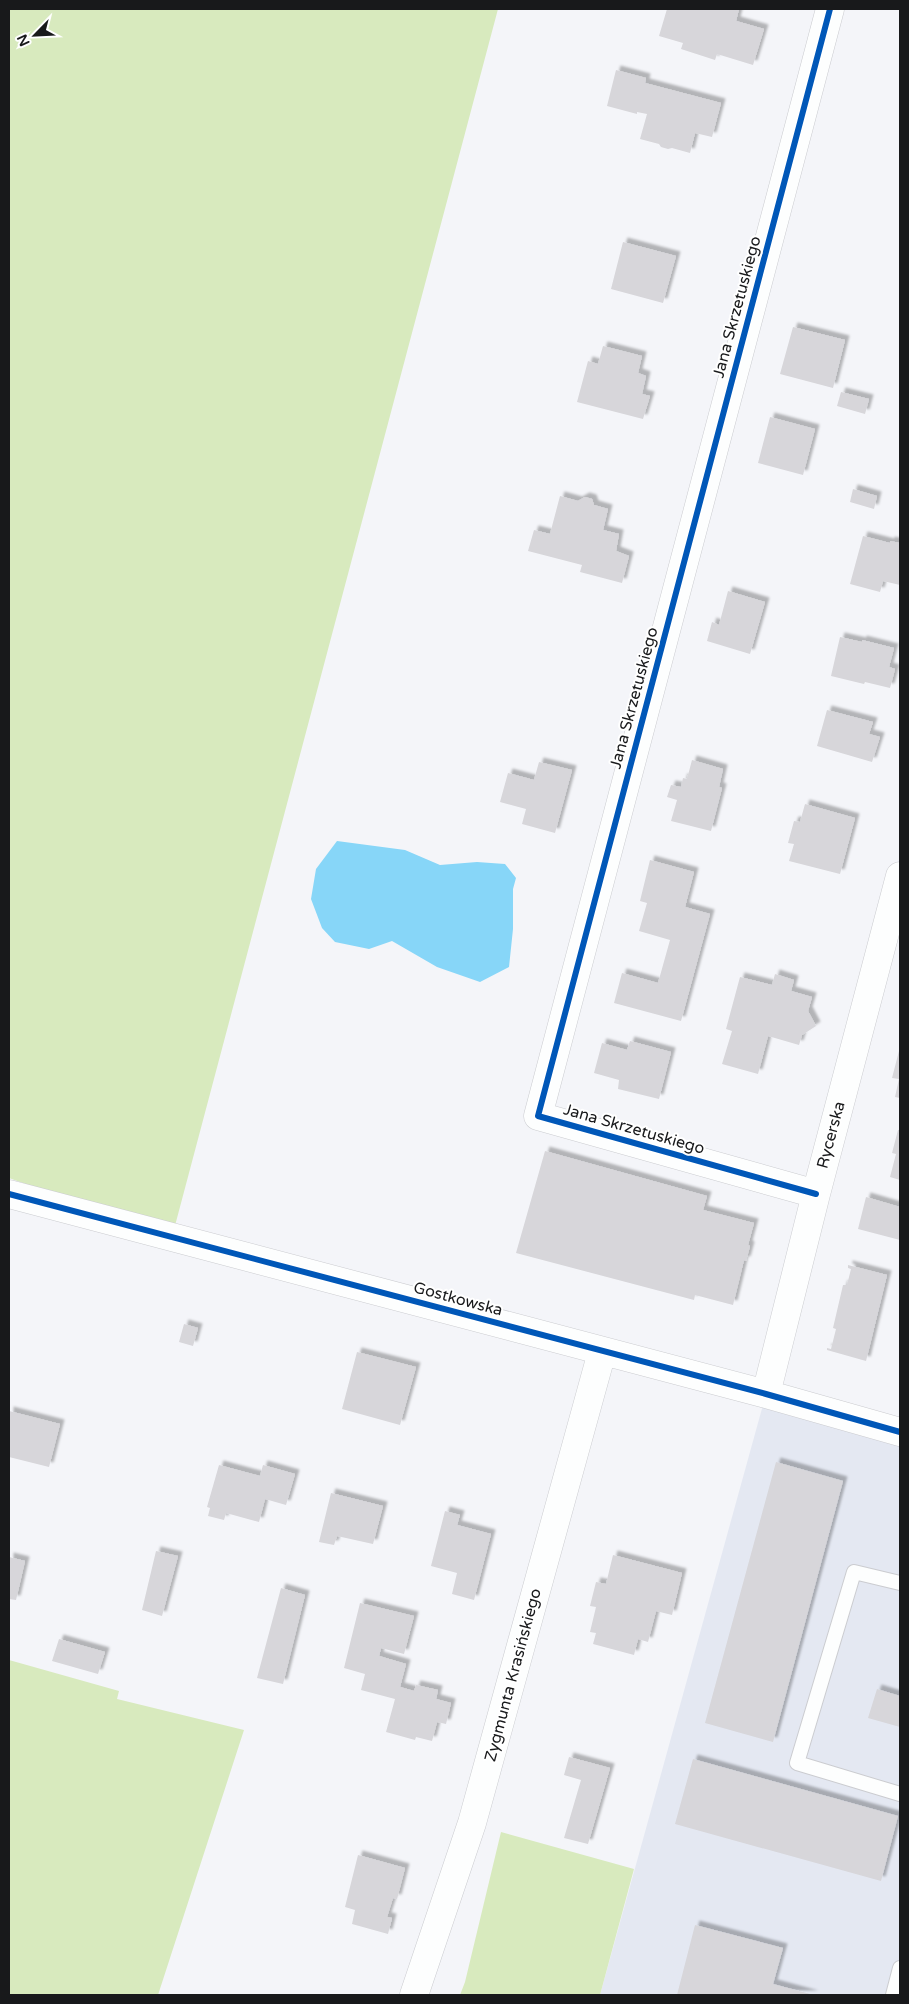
<svg xmlns="http://www.w3.org/2000/svg" width="909" height="2004" font-family="'Varela Round',sans-serif">
<style>
.built{fill:#e4e8f2}
.green{fill:#d8eabe}
.water{fill:#87d6f8}
.building{fill:#d7d6da;filter:url(#shadow)}
.lines{fill:none;stroke-linecap:round;stroke-linejoin:round}
.service-casing{stroke:#cbccd0;stroke-width:16}
.minor-casing{stroke:#cbccd0;stroke-width:29}
.service{stroke:#fdfefe;stroke-width:14}
.minor{stroke:#fdfefe;stroke-width:28}
.cycleway-casing{stroke:#fff;stroke-width:9}
.cycleway{stroke:#0057b8;stroke-width:6}
.labels{text-anchor:middle;dominant-baseline:central;stroke-width:4;stroke-linejoin:round;paint-order:stroke}
.street-label{font-size:16px;fill:#18191b;stroke:#fff}
</style>
<defs>
<filter id="shadow"><feDropShadow dx="4.5" dy="-4.5" stdDeviation="1" flood-color="#0004"/></filter>
</defs>
<rect width="100%" height="100%" fill="#f4f5f9"/>
<path class="built" d="M766,1394L900,1432V1995H600Z"/>
<path class="green" d="M9,9H498L172,1237L9,1178Z
M9,1660L119,1691L117,1699L244,1730L158,1995H9Z
M501,1832L634,1869L600,1995H460L465,1982Z"/>
<path class="water" d="M337,841L405,850L440,865L477,862L505,864L516,878L513,889V929L509,967L480,982L437,967L392,941L369,949L335,942L322,928L311,899L316,869Z"/>
<path class="building" d="M667,9H739L736,21L764,29L753,65L717,54L715,60L681,49L683,43L659,36Z
M616,70L646,78L645,83L721,103L712,137L695,133L690,153L672,148L668,149L661,147L659,144L640,139L647,114L637,112V114L607,106Z
M623,242L676,256L663,303L611,289Z
M793,327L845,340L833,388L780,374Z
M603,346L642,356L638,373L646,376L642,394L650,396L643,419L577,402L588,361L598,364Z
M841,392L869,399L865,414L837,406Z
M770,417L815,429L803,475L758,463Z
M853,489L877,496L874,509L850,502Z
M560,496L578,501L585,497L592,499L594,505L608,509L603,530L619,534L616,551L629,556L622,583L580,572L582,565L528,551L534,530L550,534Z
M863,536L890,543V541L900,543V585L883,581L880,592L850,584Z
M728,591L765,602L750,654L707,641L712,622L719,625Z
M840,637L862,642V640L894,648L889,667L895,669L890,688L865,682L864,684L831,676Z
M827,710L873,722L869,734L880,737L872,762L817,746Z
M692,760L723,769L719,787L722,788L711,831L671,821L677,800L667,797L671,785L681,787L683,778L687,779Z
M539,762L572,770L555,833L522,824L526,809L500,802L508,773L534,780Z
M805,804L855,818L840,874L789,861L794,844L788,843L794,821L800,822Z
M650,860L694,872L685,907L710,914L681,1021L614,1003L622,973L658,983L670,940L639,931L647,903L640,901Z
M775,974L794,980L791,991L812,997L808,1011L816,1026L802,1035L799,1045L768,1036L758,1074L722,1064L732,1031L726,1029L740,977L772,985Z
M630,1041L671,1052L659,1099L618,1089L619,1080L594,1073L602,1043L627,1050Z
M899,1051L900,1052V1098L895,1097L899,1079L892,1078Z
M898,1130H900V1180L890,1177L896,1154L892,1153Z
M545,1151L707,1196L703,1210L754,1223L748,1245L750,1246L746,1261L744,1260L733,1305L695,1295L694,1300L516,1253Z
M866,1197L900,1207V1240L858,1229Z
M848,1265L887,1275L866,1361L827,1350V1348L831,1349L836,1329L833,1328L843,1285H847L851,1269L848,1268Z
M184,1324L198,1328L193,1346L179,1342Z
M357,1352L416,1367L400,1425L342,1409Z
M9,1411L60,1424L49,1467L9,1457Z
M776,1462L843,1481L773,1742L705,1723Z
M219,1465L260,1476L263,1465L295,1474L286,1505L265,1499L259,1522L226,1513L224,1520L208,1516L210,1508L207,1507Z
M331,1493L383,1506L373,1544L337,1536L334,1545L319,1542Z
M445,1511L460,1515L457,1525L491,1534L474,1600L452,1594L457,1573L431,1566Z
M156,1551L178,1556L162,1616L142,1610Z
M613,1555L682,1573L672,1615L656,1611L648,1642L638,1639L634,1655L593,1644L596,1633L590,1632L596,1607L590,1606L596,1582L606,1584Z
M9,1557L25,1561L16,1600L9,1599Z
M281,1588L305,1595L283,1684L257,1678Z
M360,1603L414,1616L404,1654L381,1648L379,1656L406,1664L400,1687L414,1691L416,1685L438,1690L436,1699L451,1703L446,1724L437,1722L432,1741L416,1737L415,1740L386,1732L395,1699L361,1690L365,1674L344,1668Z
M59,1639L105,1652L98,1674L52,1661Z
M877,1689L900,1696V1727L868,1718Z
M569,1757L610,1768L588,1844L564,1838L581,1780L564,1775Z
M693,1759L898,1816L881,1881L675,1824Z
M358,1855L405,1868L397,1899L393,1898L387,1917L392,1918L388,1934L352,1924L355,1910L345,1907Z
M695,1925L783,1948L773,1984L814,1995H677Z"/>
<g class="lines">
<defs>
<path id="service" d="M900,1583L854,1572L797,1763L900,1794
M893,1995L900,1968"/>
<path id="minor" d="M9,1194L766,1394L900,1432
M816,1194L538,1116L830,9
M766,1394L816,1194L900,876
M414,1995L472,1823L602,1352"/>
</defs>
<use href="#service" class="service-casing"/>
<use href="#minor" class="minor-casing"/>
<use href="#service" class="service"/>
<use href="#minor" class="minor"/>
<defs>
<path id="cycleway" d="M9,1194L766,1394L900,1432
M816,1194L538,1116L830,9"/>
</defs>
<use href="#cycleway" class="cycleway-casing"/>
<use href="#cycleway" class="cycleway"/>
</g>
<g class="labels">
<g class="street-label">
<text transform="translate(737 307) rotate(-75)">Jana Skrzetuskiego</text>
<text transform="translate(634 698) rotate(-75)">Jana Skrzetuskiego</text>
<text transform="translate(634 1129) rotate(16)">Jana Skrzetuskiego</text>
<text transform="translate(831 1135) rotate(-75)">Rycerska</text>
<text transform="translate(458 1299) rotate(15)">Gostkowska</text>
<text transform="translate(513 1675) rotate(-75)">Zygmunta Krasińskiego</text>
</g>
</g>
<rect width="909" height="2004" fill="none" stroke="#18191b" stroke-width="20"/>
<g transform="translate(35 35) rotate(246)" stroke="#ffffff" stroke-width="4" paint-order="stroke">
<path d="M0-4L9 19L0 12L-9 19Z" fill="#18191b"/>
<text y="-8" font-size="14" font-weight="bold" text-anchor="middle" fill="#18191b">N</text>
</g>
</svg>
